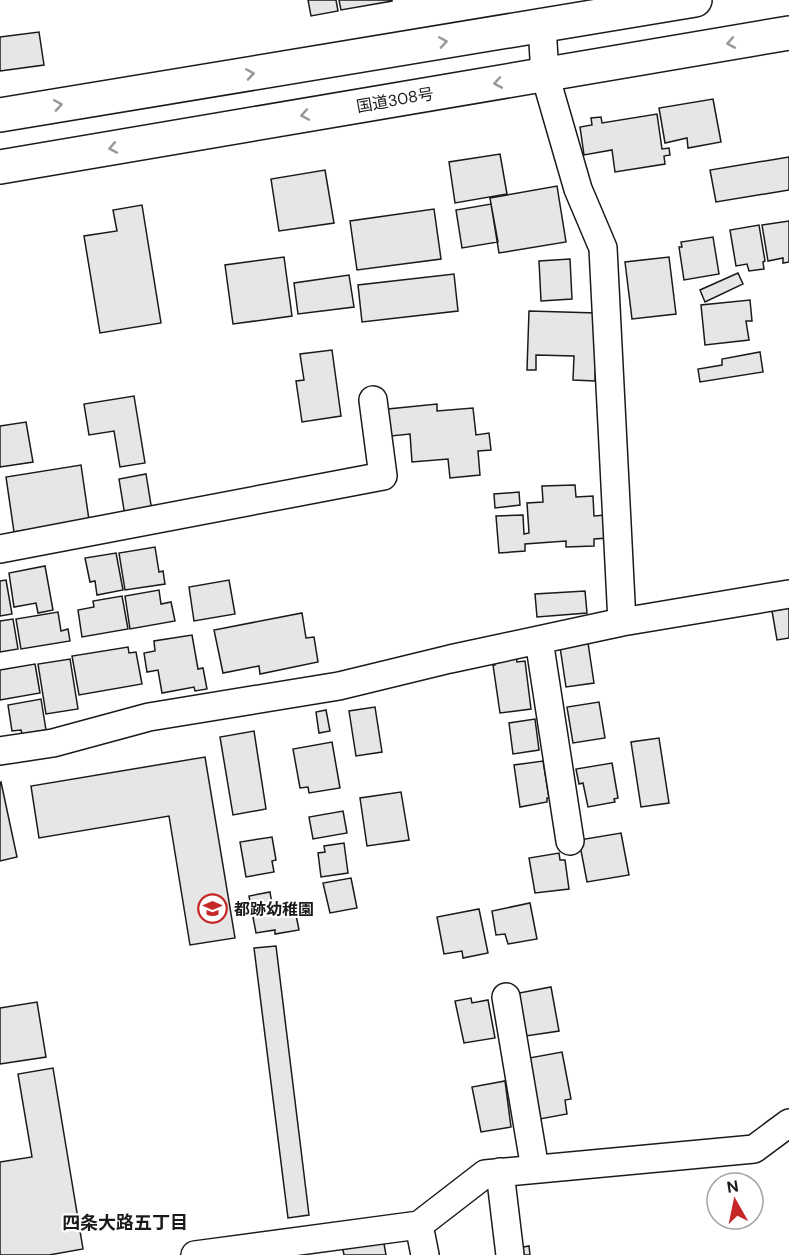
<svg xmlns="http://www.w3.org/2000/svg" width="789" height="1255" font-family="'DM Sans','Noto Sans JP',sans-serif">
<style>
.building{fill:#e6e6e6;stroke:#1a1a1a;stroke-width:1.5}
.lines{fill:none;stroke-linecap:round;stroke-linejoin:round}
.minor-casing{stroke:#1a1a1a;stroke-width:30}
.trunk-casing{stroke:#1a1a1a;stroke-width:36}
.minor{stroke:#fff;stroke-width:27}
.trunk{stroke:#fff;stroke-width:33}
.oneway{stroke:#989898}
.labels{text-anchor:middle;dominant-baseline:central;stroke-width:4.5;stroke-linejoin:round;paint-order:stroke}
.street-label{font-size:16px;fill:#1a1a1a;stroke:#fff}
.poi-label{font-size:16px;font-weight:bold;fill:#1a1a1a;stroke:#fff;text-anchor:start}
.neighbourhood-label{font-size:18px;font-weight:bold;fill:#1a1a1a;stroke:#fff}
</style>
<rect width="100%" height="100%" fill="#fff"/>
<path class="building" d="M308,0H336L338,11L311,16Z
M339,0H392V1L341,10Z
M39,32L44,65L0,71V37Z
M713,99L721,142L688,148L687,138L665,143L659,108Z
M657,114L662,149L669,148L670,155L664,156L665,164L615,172L612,150L584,155L580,127L592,125L591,118L601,117L602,123Z
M500,154L507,194L455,203L449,162Z
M789,157V190L716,202L710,170Z
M325,170L334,223L279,231L271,179Z
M557,186L566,242L499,253L490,198Z
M491,204L498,242L462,248L456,210Z
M142,205L161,323L100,333L84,236L117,231L113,210Z
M434,209L441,259L357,270L350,221Z
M789,221V262L783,263V258L768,261L762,225Z
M759,225L765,261L763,262L764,269L749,271L747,264L736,266L730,230Z
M713,237L719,274L684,280L679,247H682L681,242Z
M284,257L292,316L233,324L225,265Z
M669,257L676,314L632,319L625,262Z
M570,259L572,299L541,301L539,261Z
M738,273L743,284L705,302L700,290Z
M454,274L458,311L362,322L358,285Z
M349,275L354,307L298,314L294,283Z
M750,300L752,321H746L749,340L705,345L701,305Z
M529,311L597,313L595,381L573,380L574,356L536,355V370H527Z
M332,350L341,416L302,422L296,381L304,380L300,354Z
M760,352L763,372L700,382L698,369L722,365V359Z
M134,396L145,463L120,467L114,431L89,435L84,404Z
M437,404V411L473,408L476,435L489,433L491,450L478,451L480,475L450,478L448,459L412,462L410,434L381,437L378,410Z
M26,422L33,462L0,467V426Z
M81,465L89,520L14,532L6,477Z
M146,474L152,511L125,516L119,479Z
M575,485L576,497L593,496L594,516L606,515L608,538L594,539V546L566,547V541L525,544V551L499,553L496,516L523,515L524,534L529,533L527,503L543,502L542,486Z
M519,492L520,505L495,508L494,494Z
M155,547L159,572L163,571L165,584L125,590L119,553Z
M116,553L123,590L97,595L95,581L90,582L85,558Z
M45,566L53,610L38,613L36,603L14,607L9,573Z
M6,580L12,614L0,616V581Z
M229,580L235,614L194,621L189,587Z
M159,590L161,604L171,602L175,621L130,629L125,596Z
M585,591L587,613L537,617L535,594Z
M122,596L128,629L82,637L78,610L94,607L93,601Z
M789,608V638L777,640L772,611Z
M58,612L61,631L68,629L70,641L21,649L16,619Z
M302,613L306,638L314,637L318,662L260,674L259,666L223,673L214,630Z
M13,619L18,649L0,652V621Z
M192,635L198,669L203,668L207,689L195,691L194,687L162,693L158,670L147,672L144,653L155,651L154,641Z
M588,643L594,683L566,687L560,647Z
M128,647L129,653L136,652L142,684L79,695L72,656Z
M515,653L517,662L525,661L531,709L500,713L493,665H495L494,656Z
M70,659L78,709L46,714L38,664Z
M35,664L40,693L0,700V670Z
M41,699L46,730L22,734L21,730L12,731L8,705Z
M599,702L605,738L573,743L567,707Z
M375,707L382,752L356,756L349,711Z
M326,710L330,731L319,733L316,712Z
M535,719L539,750L513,754L509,723Z
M254,731L266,809L233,815L220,737Z
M659,738L669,803L641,807L631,742Z
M332,742L340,788L309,793L308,787L300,788L293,749Z
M205,757L235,938L190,945L169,816L39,838L31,786Z
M543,761L549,798H547V802L520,807L514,765Z
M612,763L618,798L614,799L615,802L588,807L583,783L579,784L576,769Z
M1,782L17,857L0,861V783Z
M401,792L409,840L367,846L360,798Z
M343,811L347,833L313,839L309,817Z
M621,833L629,875L587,882L579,840Z
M272,837L276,860L272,861L274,872L246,877L240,842Z
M344,843L348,873L321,877L318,853L325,852L324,846Z
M559,853L560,860H565L569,889L535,893L529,858Z
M351,878L357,908L330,913L323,883Z
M270,892L273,910L294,905L299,930L275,934V930L256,933L249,896Z
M530,903L537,939L508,944L505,934L496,935L492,911Z
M479,909L488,953L463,958L462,951L444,954L437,917Z
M276,946L309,1215L288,1218L254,948Z
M551,987L559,1031L526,1036L519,993Z
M471,998L472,1003L488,1000L495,1038L464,1043L455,1001Z
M37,1002L46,1057L0,1064V1008Z
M562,1052L571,1099L565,1100L567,1114L540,1119L529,1058Z
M53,1068L83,1249L49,1255H0V1162L32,1157L18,1074Z
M505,1081L511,1127L481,1132L472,1087Z
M383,1238L386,1255H344L342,1245Z
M529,1246L530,1255H519L518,1248Z"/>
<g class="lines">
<defs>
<path id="minor" d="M542,26L545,75L578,189L603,248L622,622
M0,549L383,476L373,400
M539,640L570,841
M0,751L53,743L149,717L339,686L450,659L622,622L789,594
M506,997L535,1169
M500,1172L510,1255
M419,1225L425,1255
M195,1255L419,1225L485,1174L754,1149L789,1123"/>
<path id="trunk" d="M0,115L695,0
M0,167L789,33"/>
</defs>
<use href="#minor" class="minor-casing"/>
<use href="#trunk" class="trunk-casing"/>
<use href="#minor" class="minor"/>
<use href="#trunk" class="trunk"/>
</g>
<defs><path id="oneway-chevron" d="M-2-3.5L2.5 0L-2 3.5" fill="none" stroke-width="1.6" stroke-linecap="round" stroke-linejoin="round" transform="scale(1.5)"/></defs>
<g class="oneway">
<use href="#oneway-chevron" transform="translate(443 42) rotate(-9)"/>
<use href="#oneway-chevron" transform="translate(731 43) rotate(170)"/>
<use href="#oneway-chevron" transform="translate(250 74) rotate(-9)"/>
<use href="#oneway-chevron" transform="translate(498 83) rotate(170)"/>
<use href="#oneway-chevron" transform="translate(58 105) rotate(-9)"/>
<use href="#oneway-chevron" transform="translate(305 115) rotate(170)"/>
<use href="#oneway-chevron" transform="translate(113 148) rotate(170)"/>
</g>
<defs>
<symbol id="school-ring" viewBox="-11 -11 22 22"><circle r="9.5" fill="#fff" stroke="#c62828" stroke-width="1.5"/><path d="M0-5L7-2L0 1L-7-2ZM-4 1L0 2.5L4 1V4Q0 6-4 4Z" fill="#c62828"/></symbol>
</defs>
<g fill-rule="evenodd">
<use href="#school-ring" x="196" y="892" width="33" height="33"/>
</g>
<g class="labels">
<g class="street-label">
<text transform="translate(395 100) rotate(-10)">国道308号</text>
</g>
<g class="poi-label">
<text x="234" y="909">都跡幼稚園</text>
</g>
<g class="neighbourhood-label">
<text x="125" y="1223">四条大路五丁目</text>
</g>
</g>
<g transform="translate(735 1201) rotate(351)"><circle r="28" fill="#ffffff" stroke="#a3a3a3" stroke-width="1.5"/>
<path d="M0-4.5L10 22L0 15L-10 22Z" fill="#c62828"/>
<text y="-9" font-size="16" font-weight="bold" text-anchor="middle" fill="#1a1a1a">N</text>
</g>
</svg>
